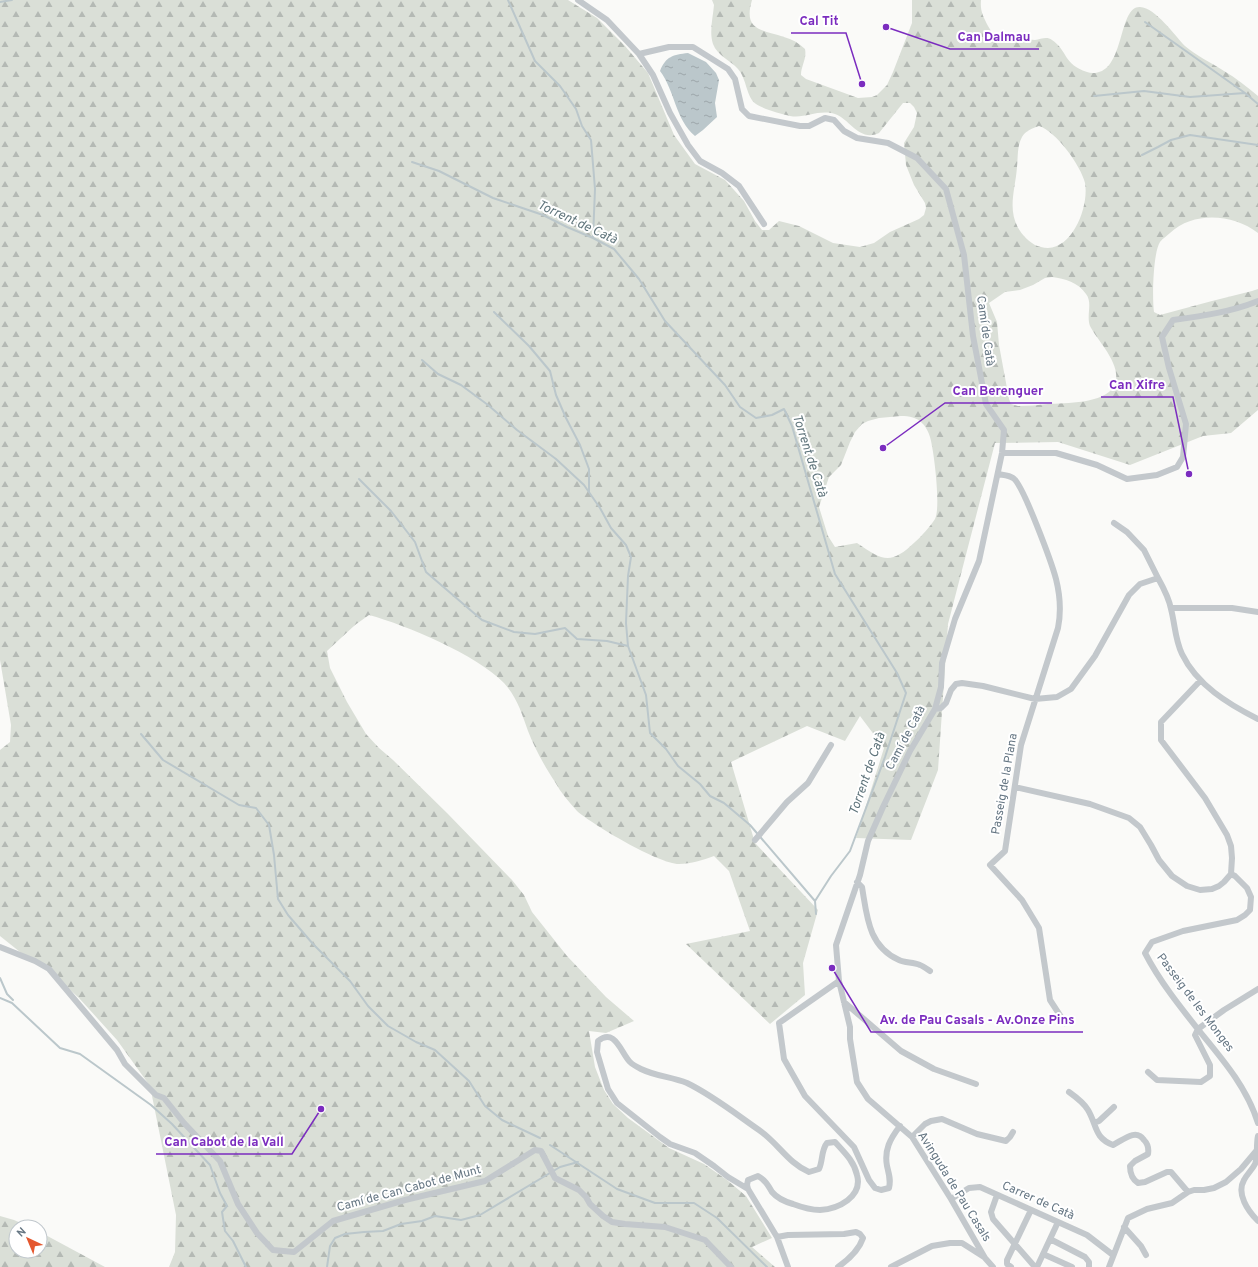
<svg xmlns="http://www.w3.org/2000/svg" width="1258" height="1267" font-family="Overpass,sans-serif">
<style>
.forest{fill:url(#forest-firs);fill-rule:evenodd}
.water{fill:url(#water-ripples)}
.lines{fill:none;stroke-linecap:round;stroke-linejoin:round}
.stream{stroke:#bbc7cb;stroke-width:2}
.minor{stroke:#c3c8cc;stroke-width:6}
.labels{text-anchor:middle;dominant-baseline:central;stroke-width:4;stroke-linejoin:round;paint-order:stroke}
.street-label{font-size:12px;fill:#657683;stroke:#fff}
.water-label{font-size:13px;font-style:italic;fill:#60757c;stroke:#fff}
.leader{fill:none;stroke:#7b2cbf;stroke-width:1.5}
.callout-dot{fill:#7b2cbf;stroke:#fff;stroke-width:1.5}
.callout-label{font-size:13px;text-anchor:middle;font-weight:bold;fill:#7b2cbf;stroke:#fff;stroke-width:4;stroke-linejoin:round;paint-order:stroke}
</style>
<defs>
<pattern id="forest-firs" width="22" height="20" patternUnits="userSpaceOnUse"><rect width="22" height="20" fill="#dadfd7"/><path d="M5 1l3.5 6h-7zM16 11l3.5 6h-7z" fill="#b4b9b4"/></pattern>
<pattern id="water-ripples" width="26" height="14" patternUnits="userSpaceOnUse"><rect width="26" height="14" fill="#bbc7cb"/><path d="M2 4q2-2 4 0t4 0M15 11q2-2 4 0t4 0" fill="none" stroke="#9ca6aa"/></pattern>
</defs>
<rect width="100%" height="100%" fill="#fafaf8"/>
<path class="forest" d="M0,0H568L597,18L625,46L648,73L674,135L695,164L725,180L744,201L755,221L762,230H769L779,221L799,226L833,243L860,247L874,243L890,232L919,219L924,215L926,208L925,203L914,185L906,165L904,143L914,127L917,113L914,107L910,103H903L879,133C859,142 851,120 835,114C818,109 805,119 790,116C781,114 763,109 756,104C746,97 747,79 738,69C731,61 717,55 713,44C709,32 713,17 714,5L712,0H752C743,31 761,29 784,37C792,39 799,43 805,49C807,59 801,66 801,75L806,79L858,98L872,97L877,95L887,85L893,72L912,23V0H981C980,11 983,16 988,26C1000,47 1002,40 1023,39C1027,39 1031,40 1035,40C1041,39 1047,36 1052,40C1068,51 1063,64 1087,72C1092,74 1097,73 1102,71C1124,60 1120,6 1140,7C1156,8 1175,36 1185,46C1195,55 1212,63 1224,71C1236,78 1247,87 1258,96V233C1233,214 1194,211 1170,233C1167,236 1163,238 1160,242C1153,253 1152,298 1154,312L1160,315L1212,301L1252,291L1258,289V410L1231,433L1203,436L1130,465L1058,442L995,443L948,624L938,770L911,840L856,838L884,748L860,716L845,741L807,726L731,762L755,843L818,910L803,963L805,995L770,1024L686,944L750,931L729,871L714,856C703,860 691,864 679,864C659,864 593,825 577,811C569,802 561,793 555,782C545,767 535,749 528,731C522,714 517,697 504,683C477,655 406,625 369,615L355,625L327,651L330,668L347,702L366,734L379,748L393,760L447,813L512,880L524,895L532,912L567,956L606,997L634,1021L606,1033L589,1031L595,1067L604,1090L613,1104L628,1118L669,1148L704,1164L727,1180L746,1196L772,1238L752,1247L775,1267H169L175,1252L176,1215L150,1086L117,1040L79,998L52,973L20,952L0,936V750L10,742L11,725L0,660ZM1039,126C1056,131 1081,166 1085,183C1089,205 1074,247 1048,248C1038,248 1030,243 1024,236C1005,214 1015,193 1017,167C1018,157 1017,146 1022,137C1025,131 1033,128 1039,126ZM1052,277C1065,279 1078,282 1086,294C1093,303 1086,315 1090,326C1098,342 1124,366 1114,386C1104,404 1065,403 1048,404C1038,405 1028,406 1018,406L1011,404L1009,399L999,345L997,322L989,303L1005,292L1020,290L1033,285L1045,278ZM901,416C909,416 917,417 923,424C926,427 929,433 930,437C934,450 941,508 935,519C932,524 920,538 915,542C891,565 883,561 857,543L835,547L828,536L819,507L829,477L841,465L850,442L855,432L862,424L868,421L879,418Z
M0,1216L14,1220L30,1227H16V1251H40V1232L105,1267H0Z"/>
<path class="water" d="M688,53L706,62L716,73L719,80L715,103L717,117L703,130L695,136C675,119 675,91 660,71C666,56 673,55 688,53Z"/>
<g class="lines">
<path class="stream" d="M508,0L535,61L560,86L576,109L582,126L591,140L595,189L593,238
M0,2L12,0
M1145,22L1245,93
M1094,96L1144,91L1190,97L1245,93L1258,104
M1142,155L1158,147L1171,140L1190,135L1258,145
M412,162L439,171L493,198L543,215L567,227L593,238L614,249L639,279L665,321L725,385L740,407L756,418L772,415L784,409L792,426L835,574L897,673L906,693L885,757L850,851L831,876L815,901L816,914
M494,312L529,346L550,371L556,395L566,418L580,445L589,469V492
M422,360L438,374L461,385L488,405L517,430L556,459L584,485L600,508L611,528L626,545L631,557L628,576L627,599L626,623L628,646L646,695L650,733L666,749L678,766L700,784L710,796L724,803L750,825L815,901
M359,479L391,511L415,542L426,572L482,620L514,632L535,634L565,628L577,639L607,641L628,646
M141,734L163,760L239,805L256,808L269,825L274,855L278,899L288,915L313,944L350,981L368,1006L388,1026L416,1042L435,1050L469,1081L485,1106L502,1120L540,1138
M0,978L7,994L13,1000
M0,998L12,1003L60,1048L80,1054L151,1105L172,1124L210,1165L220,1193L227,1206L222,1212L225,1231L233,1241L246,1267
M550,1145L617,1189L655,1203H694L717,1218L767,1267
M327,1267L330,1246L335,1238L345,1234L364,1232L383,1231L401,1224L422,1221L435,1216L461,1220L480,1215L560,1167L578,1162"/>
<path class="minor" d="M578,0L607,20L639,54L669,47H693L728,69L735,79L742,109L749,116L800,126H809L825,118L834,120L844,131L857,138L888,143L917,158L946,189L964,255L973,336L986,404L1004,430L1002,453L979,561L955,619L942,663L941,687L935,709L910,751L883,807L868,841L860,875L836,945L839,981L850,1027V1039L857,1082L868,1099L912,1137L951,1199L985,1258L993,1267
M639,54L653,75L670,113L688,145L700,161L722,173L739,186L764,224
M1002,453H1056L1097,465L1127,479L1157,475L1177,467L1183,457L1186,424L1169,368L1162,337L1173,320C1202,316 1231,312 1258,301
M998,474C1002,475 1009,475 1013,478C1023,484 1052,564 1056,579C1060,595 1061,613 1058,628L1021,745L1005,851L990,865L1022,900L1039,928L1050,1000L1065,1023
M1114,523L1127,532L1144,550L1158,578
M1171,608H1232L1258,612
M935,709L941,708L946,703L951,690L956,684L962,683L983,686L1035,699L1057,697L1071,689L1095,656L1129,595L1140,584L1158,578C1163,587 1169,598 1171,609C1175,624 1175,640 1182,654C1197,685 1228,704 1258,719
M1015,787L1090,804L1129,818L1140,827L1151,845L1159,860L1172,876L1187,886L1200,890L1212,889L1219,886L1224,882L1231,874L1232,858L1231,846L1227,835L1205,798L1161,740V722L1200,681
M755,840L787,802L808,783L831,745
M1231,874L1235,876L1247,888L1251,897L1250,910L1245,915L1237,920L1183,931L1152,942L1145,953C1160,982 1181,1008 1201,1033C1224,1061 1247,1088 1258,1123
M857,882L862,887C867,916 868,946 899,960C905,963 913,962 920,965C923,966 927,969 930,971
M0,947L35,961L49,969L117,1050L125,1064L156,1095L164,1098L184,1123L220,1161L238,1204L257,1233L273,1250L294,1252L333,1221L405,1200L485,1181L535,1150L541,1151L555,1178L579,1190L586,1197L590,1204L603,1216L612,1222L625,1224L665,1227L705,1240L731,1267
M839,981L779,1023L784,1059L805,1096L854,1147L869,1180L875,1188L881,1190L889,1188C891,1180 889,1174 887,1166C884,1150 890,1139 900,1126
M844,1002L901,1051L934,1069L976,1084
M1148,1072L1157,1080L1201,1082L1210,1076V1065L1195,1035L1198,1029L1224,1010L1258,989
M1069,1092C1076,1097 1084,1103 1088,1110C1097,1125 1094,1138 1113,1145C1123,1140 1136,1128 1144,1140C1148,1144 1149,1148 1148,1154L1135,1161L1130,1166C1130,1174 1132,1179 1138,1183L1145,1182L1167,1172H1171L1188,1192
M1094,1123L1099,1121L1114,1107
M1258,1136C1256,1145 1258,1157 1255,1164C1252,1170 1247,1174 1244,1180C1236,1194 1248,1211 1258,1221
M912,1137L925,1124L931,1121L942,1119L977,1134L1006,1141L1010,1137L1013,1132
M748,1189L728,1177L714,1166L695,1153L670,1144L660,1137L617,1103L608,1089L597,1052L598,1041C615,1027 621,1053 630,1062C633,1065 637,1067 641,1069C655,1076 672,1077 687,1083C712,1095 736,1114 759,1130C778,1143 788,1163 809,1172L819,1169C823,1161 821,1150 827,1143L835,1142C844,1152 854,1161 857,1175C863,1197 838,1209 820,1210C811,1210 801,1207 793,1204C786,1202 777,1198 772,1192C768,1185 765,1180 758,1176L748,1180L747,1185L748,1189L777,1237L788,1267
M997,1195L991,1212L993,1219L1035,1267
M951,1199L969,1188L980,1187L1087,1235L1113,1255
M1124,1227L1141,1246L1146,1255
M777,1237L788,1235L844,1234L856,1232L860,1234L863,1238C859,1250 848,1260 838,1267
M1050,1239L1085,1257L1089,1262V1267
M1043,1254L1072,1267
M891,1267L932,1246L950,1243H962L984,1257
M1011,1267L1007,1264V1260L1031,1210
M1037,1267L1058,1222
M1109,1267L1128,1218L1147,1209L1172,1203L1188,1192L1194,1190H1204L1214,1188L1226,1182L1241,1169L1257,1150"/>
</g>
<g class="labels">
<g class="street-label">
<text transform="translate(985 331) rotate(82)">Camí de Catà</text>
<text transform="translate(906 738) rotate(-62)">Camí de Catà</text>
<text transform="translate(1005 784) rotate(-80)">Passeig de la Plana</text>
<text transform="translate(1195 1003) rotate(53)">Passeig de les Monges</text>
<text transform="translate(954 1187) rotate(58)">Avinguda de Pau Casals</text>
<text transform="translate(409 1189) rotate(-15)">Camí de Can Cabot de Munt</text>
<text transform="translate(1038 1201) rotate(24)">Carrer de Catà</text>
</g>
<g class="water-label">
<text transform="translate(577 223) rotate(25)">Torrent de Catà</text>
<text transform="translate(809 456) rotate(72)">Torrent de Catà</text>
<text transform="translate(868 774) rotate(-71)">Torrent de Catà</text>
</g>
</g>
<path class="leader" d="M862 84L846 33H791M886 27L950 49H1039M1189 474L1173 397H1101M883 448L945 403H1052M832 968L871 1032H1083M321 1109L292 1154H156"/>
<g class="callout-dot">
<circle cx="862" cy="84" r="4"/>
<circle cx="886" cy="27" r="4"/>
<circle cx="1189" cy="474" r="4"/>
<circle cx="883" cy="448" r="4"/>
<circle cx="832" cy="968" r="4"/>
<circle cx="321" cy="1109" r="4"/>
</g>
<g class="callout-label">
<text x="819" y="25">Cal Tit</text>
<text x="994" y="41">Can Dalmau</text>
<text x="1137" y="389">Can Xifre</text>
<text x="998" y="395">Can Berenguer</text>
<text x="977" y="1024">Av. de Pau Casals - Av.Onze Pins</text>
<text x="224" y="1146">Can Cabot de la Vall</text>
</g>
<g transform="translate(28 1239) rotate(316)"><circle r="19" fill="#ffffff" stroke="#c1c8cd"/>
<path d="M0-3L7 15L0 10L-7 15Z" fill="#e4572e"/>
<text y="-6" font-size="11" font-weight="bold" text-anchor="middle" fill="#657683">N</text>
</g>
</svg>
